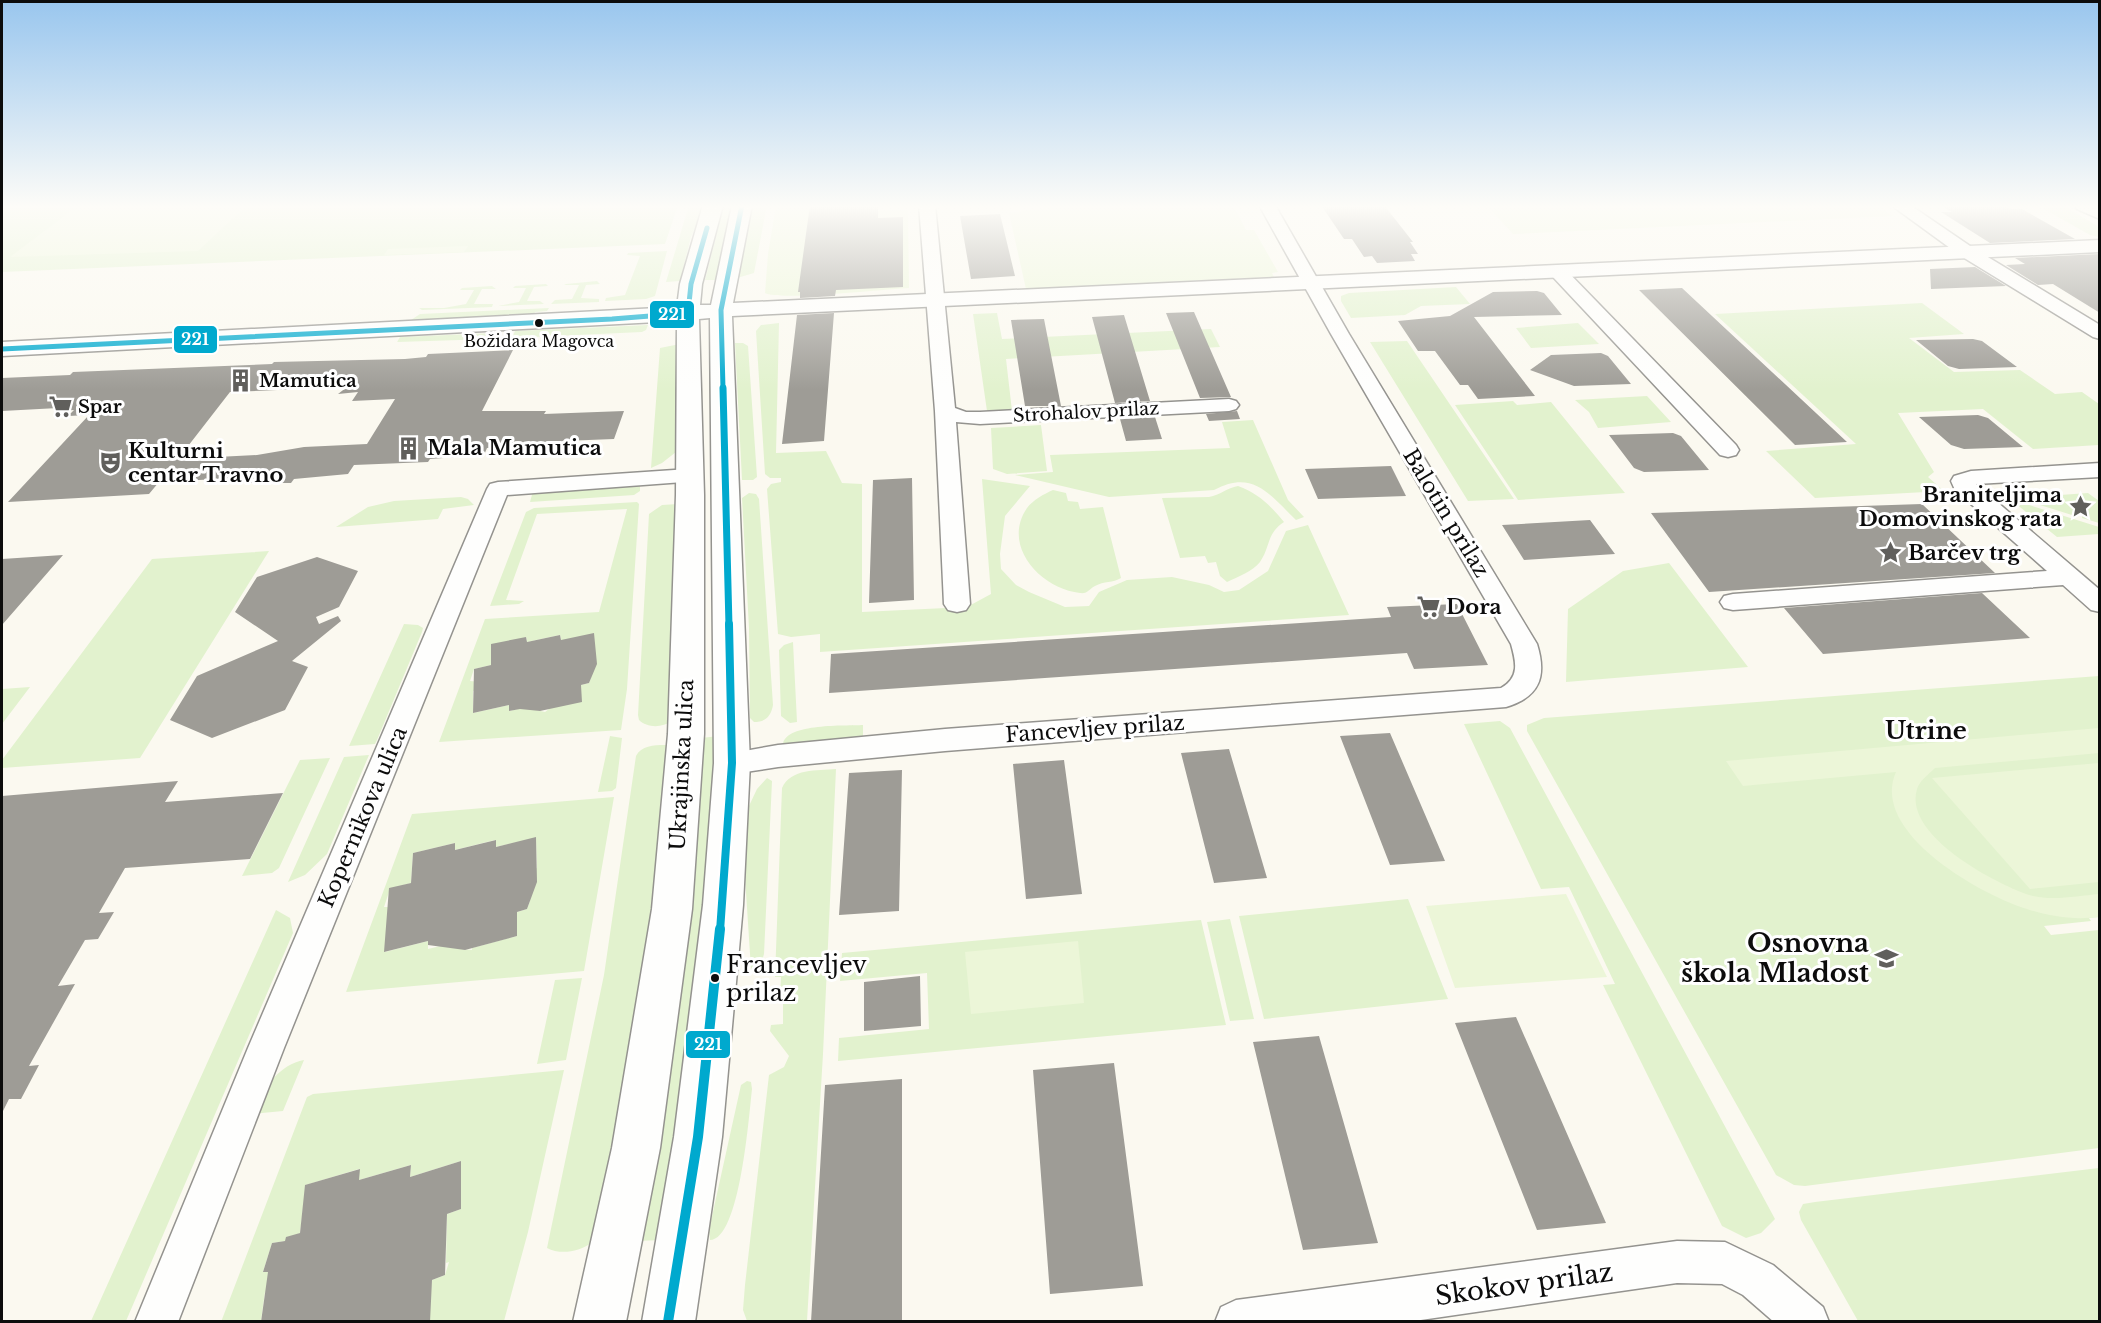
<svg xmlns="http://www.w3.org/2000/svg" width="2101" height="1323" font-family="'Libre Baskerville',serif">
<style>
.green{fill:#e2f2ce;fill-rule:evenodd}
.pitch{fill:#ecf6d8}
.building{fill:#9e9c96;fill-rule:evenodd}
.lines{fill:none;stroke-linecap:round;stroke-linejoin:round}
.minor-casing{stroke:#94938f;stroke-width:3}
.tertiary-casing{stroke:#94938f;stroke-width:3}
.secondary-casing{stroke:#8a8985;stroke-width:3}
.minor{fill:#fefefd;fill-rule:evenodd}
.tertiary{fill:#fefefd;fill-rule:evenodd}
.secondary{fill:#f5f4e8;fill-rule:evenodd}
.bus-1-far3-casing{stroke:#fff;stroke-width:8}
.bus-1-far2-casing{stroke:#fff;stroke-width:10}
.bus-1-far1-casing{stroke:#fff;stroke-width:13}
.bus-1-casing{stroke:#fff;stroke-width:15}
.bus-1-far3{stroke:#00a9ce;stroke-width:5}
.bus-1-far2{stroke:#00a9ce;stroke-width:7}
.bus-1-far1{stroke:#00a9ce;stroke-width:8}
.bus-1{stroke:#00a9ce;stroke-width:10}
.bus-dot{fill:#0c0c0c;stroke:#fff;stroke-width:2}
.labels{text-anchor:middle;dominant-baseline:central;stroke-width:6;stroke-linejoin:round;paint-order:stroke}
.far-bus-label{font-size:16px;fill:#0c0c0c;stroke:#fff}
.far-poi-label{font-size:18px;font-weight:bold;fill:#0c0c0c;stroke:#fff;text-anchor:start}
.far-street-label{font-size:18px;fill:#0c0c0c;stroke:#fff}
.poi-label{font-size:21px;font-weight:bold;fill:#0c0c0c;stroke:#fff;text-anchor:start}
.street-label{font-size:21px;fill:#0c0c0c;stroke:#fff}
.quarter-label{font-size:24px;font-weight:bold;fill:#0c0c0c;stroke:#fff}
.near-bus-label{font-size:24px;fill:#0c0c0c;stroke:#fff;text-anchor:start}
.near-poi-label{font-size:26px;font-weight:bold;fill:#0c0c0c;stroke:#fff;text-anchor:end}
.near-street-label{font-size:26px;fill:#0c0c0c;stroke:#fff}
.line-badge{stroke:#fff;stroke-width:2}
.badge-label{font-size:16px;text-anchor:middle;font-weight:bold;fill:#fff}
</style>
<rect width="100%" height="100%" fill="#fbf9f0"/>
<path class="green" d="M2,205H678L665,244L2,272Z
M689,205H707L691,237L680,281L666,282Z
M724,205H733L717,280H705Z
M750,205H767L754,273L737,278Z
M2037,205H2062L2096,225L2099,228V237L2090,235Z
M667,251L655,296L646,299L605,301L606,298L625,295L640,256L627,255L628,253Z
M597,281L600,284L586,285L581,298L599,299V302L551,304L555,300L572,299L579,285H564L566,284Z
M546,284L548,286L534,287L527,301H540L544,304L498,306L519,302L526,288H513L515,286Z
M492,286L496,289H482L474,304H493L492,307L422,310L419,308H444L466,304L474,290H460L462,288Z
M1456,287L1470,304L1421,306L1405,315L1351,318L1341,301V296L1349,293Z
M1922,303L1964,334L1909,338L1954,372L2020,370L2055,394L2082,392L2099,404V445L2033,449L1983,409L1898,413L1934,472L1928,477L1944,491L1815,498L1766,451L1856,444L1715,314Z
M549,308L547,311L535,312L533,315L411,320L420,314Z
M997,313L1002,339L1211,329L1220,347L1006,359L1012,411H987L973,314Z
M779,323L776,453L826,451L842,483L862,484V612L967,607L991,594L982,479L1030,486L1005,516L1000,554L1001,569L1016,585L1029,592L1065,607L1089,606L1099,592L1127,580L1172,577L1209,585L1224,592L1239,590L1268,571L1286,531L1308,525L1349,615L820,652V634L791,637L778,634L767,489L771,484L781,482V478H770L765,474L756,331L761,325Z
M1578,323L1599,344L1531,348L1516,328Z
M648,325L646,330L642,332L512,338L515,331Z
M495,333L491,339L397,342L400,337Z
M1407,341L1514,499L1468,501L1370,342Z
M735,343H743L748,346L757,477L753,480H742Z
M680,344L676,452L662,463L651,468L660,348Z
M1647,396L1671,422L1598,428L1589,412L1575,400Z
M1513,401L1517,405L1551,402L1625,493L1518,500L1455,405Z
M1253,420L1288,500L1304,517L1296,520C1269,494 1253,469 1214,490L1109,497L1015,475L1053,472L1050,455L1230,448L1222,422Z
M1041,425L1047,471L1007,474L993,469L991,428Z
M640,485V491L634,495L530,502L533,491Z
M1238,486C1258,493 1271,506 1284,522C1266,534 1271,546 1260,562C1253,571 1238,577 1227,582L1220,576L1216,562L1208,563L1205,556L1180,558L1162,498L1209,497C1220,495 1227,488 1238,486Z
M1053,490L1066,493L1068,501L1078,502L1080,509L1103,507L1121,578C1113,583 1104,581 1095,586C1089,589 1088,594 1080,593C1041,589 1001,546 1027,508C1033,500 1044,494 1053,490Z
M749,493L756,494L759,499L773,705C771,716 766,722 754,722L750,718L749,628L742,498Z
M2088,493L2099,501V523L2082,518L2084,507L2076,505L2075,516L2018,498Z
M461,497L468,499L474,505L443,509L438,519L336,527L368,507L394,501Z
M2010,499L2099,527V534L2057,537Z
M637,502L639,504L627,689L621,730L439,742L485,619L599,612L627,509L537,514L506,600L524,601L519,604L490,606L526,512L534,508ZM560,635L561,640L591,678L589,683L581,685L545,712L536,710V705L509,711V705L473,713V691L482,689V682L470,681L474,669L491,665L526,637L527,642Z
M678,504L672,721C662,728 647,728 639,720L638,715L649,514L662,505Z
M269,551L140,758L2,768V760L152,559Z
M1669,563L1748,667L1566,682L1568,609L1623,571Z
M404,624L418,625L423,628L422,632L377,740L375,744L349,746Z
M793,642L797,722L790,723L781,716L779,650L784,645Z
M2099,676V917L2089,918L2091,921L2044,926L2051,935L2099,930V1148L1805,1186L1794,1185L1776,1175L1527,731V725L1544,718Z
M30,687L2,724V689Z
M1500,721L1510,728L1775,1219L1761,1233L1746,1238L1722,1226L1603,985L1615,984L1569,887L1541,889L1464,724Z
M863,725V740L783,744C786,723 846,726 863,725Z
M610,736L622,738L616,788L612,791L598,792Z
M719,736L713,827L662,1240L636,1241L701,738Z
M670,745C655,912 630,1080 591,1243C579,1252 560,1255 547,1248L604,975L636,756C642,744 658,745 670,745Z
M369,755L327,854L305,875L288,882L344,757Z
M330,758L279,868L272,873L242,876L300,760Z
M836,769L823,1054L807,1321H747L743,1310L745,1285L769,1075L784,1067L789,1056L770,1031L771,1025L783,1024V996H780L781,977H775L782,788C791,768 817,771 836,769Z
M767,778L772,781L764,954L760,967L753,971L751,969L745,877L748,808L757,789Z
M614,797L584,971L346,992L412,814ZM536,838L537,868L527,871L530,901L527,909L517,912V936L472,948V950L461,949V941L428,949V941L385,952L399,907H384L390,889L411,883L413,853L455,843V850L495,840L496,847Z
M1408,899L1448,999L1264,1019L1239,916Z
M276,910L290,918L293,933L126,1321H91Z
M1230,919L1254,1019L1230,1021L1207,922Z
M1201,920L1226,1025L838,1061L839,1038L929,1029L927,973L840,981L842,953Z
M582,978L566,1060L537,1064L555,980Z
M304,1060L283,1111L250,1114C262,1092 277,1065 304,1060Z
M564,1070L528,1232L504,1321H424L432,1280L445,1275L449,1262L446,1263L447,1214L461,1209V1161L410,1177L411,1165L359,1180V1169L306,1185L300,1233L285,1241L272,1243L263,1272L282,1271L280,1288L265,1292L261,1321L221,1322L307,1097L313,1094Z
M747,1081L751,1082L752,1089C749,1115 740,1240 710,1240L709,1230L741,1085Z
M2099,1168V1321H1858L1801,1220L1799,1212L1803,1204L1815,1202Z"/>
<path class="pitch" d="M79,205H247L198,251L10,257Z
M878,205V211L908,210L909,288C886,289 779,301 765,293L768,254L776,206Z
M1128,205H1233L1246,230H1254L1278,272L1272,273L1274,277L1026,289L1009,213L1037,209Z
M1486,205H1876L1893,216L1513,234Z
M468,246L464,252L384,255L388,249Z
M2099,728V753L1935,768C1929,774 1920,780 1917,789C1903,835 1993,882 2026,894C2049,902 2076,896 2099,894V917C2074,920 2051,917 2027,909C1981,895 1869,832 1896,772L1743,786L1726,761Z
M2099,763V882L2030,889L1932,778Z
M1566,894L1607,977L1455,988L1426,906Z
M1078,941L1084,1003L971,1014L965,952Z"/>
<path class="building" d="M810,205H878V218L903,217V287L836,290L835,296L800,298V292H798Z
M1321,205H1384L1413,242H1410L1418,254H1411L1415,261L1377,263L1372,256L1364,257L1352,239H1344Z
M1940,205H2004L2011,209H2022L2075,239L1990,243L1941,212H1952Z
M1000,214L1015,276L971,279L960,216Z
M2100,254V313L2053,284L2038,285L2006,265L2025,264L2015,258Z
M1975,267L2006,286L1931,289L1930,269Z
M1682,288L1847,442L1795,445L1639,290Z
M1537,291L1544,293L1562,315L1474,317L1535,396L1478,399L1468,385H1460L1435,351H1418L1398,321L1450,316L1493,292Z
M1194,312L1231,397L1200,398L1166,313Z
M834,313L824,441L782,444L797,315Z
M1124,315L1150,401L1115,403L1092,317Z
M1044,319L1061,406H1025L1011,320Z
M1973,339L1982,341L2017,367L1959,369L1948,366L1916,340Z
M513,350L482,411H546L544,414L624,411L614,439L563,441L562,445L487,448L484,455L430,459L428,462L354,465L348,474L294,479L291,483H236L239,478L159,482L149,494L8,502L89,415L68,416L74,410L56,411L58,408L2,411V378L70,375L73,372L272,364L274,362L405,359L426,357L428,354ZM347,387L338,394L358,392L352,401L395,399L367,444L304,447L257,455L178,459L230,392Z
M1601,353L1608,356L1631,384L1574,386L1530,370L1551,355Z
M1237,411L1240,419L1209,421L1206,414Z
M1978,415L1988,418L2023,447L1964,449L1951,445L1919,417Z
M1155,417L1162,439L1126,441L1120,419Z
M1673,433L1681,436L1709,470L1644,472L1634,468L1609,435Z
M1391,466L1406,496L1318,499L1305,469Z
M912,478L914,600L869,603L873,480Z
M1922,504L1995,573L1709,592L1651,513Z
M1590,520L1615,554L1524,560L1502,525Z
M63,555L2,625V559Z
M317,557L358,571L339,607L316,617L319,624L338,616L341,621L292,661L308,667L285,710L212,738L170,720L197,676L278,641L235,612L257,577Z
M1982,593L2030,638L1823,654L1784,608Z
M1457,604L1488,665L1414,669L1407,653L829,693L831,654L1391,617L1387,607Z
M594,633L597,664L589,683L581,685L582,702L540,711L520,709L509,711V705L473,713L474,669L491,665V644L526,637L527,642L560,635L561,640Z
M1390,733L1445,861L1390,865L1340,736Z
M1229,749L1267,878L1214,883L1181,753Z
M1064,760L1082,894L1026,899L1013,764Z
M902,770L899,911L839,915L849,773Z
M178,781L165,802L283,793L250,859L125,868L99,913L114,912L98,939L85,940L58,986L75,984L29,1066L39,1065L21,1099H9L2,1113V796Z
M536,837L537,882L527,909L517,912V936L465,950L428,945V941L384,952L389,888L411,883L413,853L455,843V850L496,840V847Z
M920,976L921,1026L864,1031V982Z
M1516,1017L1606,1223L1537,1230L1455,1023Z
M1319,1036L1378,1243L1303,1250L1253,1042Z
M1114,1063L1143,1286L1050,1294L1033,1070Z
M902,1079V1322H811L825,1085Z
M461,1161V1209L447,1214L445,1275L432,1280L430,1322H261L268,1272H263L272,1243L285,1241L286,1237L300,1233L305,1185L360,1169L359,1180L411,1165L410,1177Z"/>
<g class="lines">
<defs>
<path id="minor" d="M919,205H935L955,408L966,412H980L1229,399L1236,401L1239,405L1236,409L1229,411L980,424L956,422L970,604L966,610L957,612L948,610L944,604L935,411Z
M1259,205H1275L1349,334L1537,644C1547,676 1540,697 1506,707L945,751L778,767L732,774L722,771L717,763L722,755L778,745L945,729L1501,688C1520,677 1516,662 1511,644L1331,334Z
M1891,205H1910L1973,248L2100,325V339L2093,337L1961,256Z
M1558,267L1564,268L1736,445L1739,450L1736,455L1728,457L1720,455L1552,276L1549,272L1552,268Z
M2100,463V477L1976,484L2100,590V612L2091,610L2063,585L1733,610L1724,608L1720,602L1724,596L1733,594L2047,571L1955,490L1951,481L1954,476L1971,471Z
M689,469L697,471L700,476L697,481L507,495L284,1048L178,1322H135L248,1048L487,489L490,484L498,482Z
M1677,1241L1725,1242L1773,1265L1823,1307L1829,1322H1774L1743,1295L1722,1284L1677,1283L1407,1322H1215L1221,1307L1236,1300Z"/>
<path id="tertiary" d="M703,205H723L702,284L700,305H711L732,205H752L733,303L2100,240V252L732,316L750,763L743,905L722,1137L695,1322H642L674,1137L703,905L714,763L710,318L699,319L704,495V734L692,909L660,1148L626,1322H573L612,1148L652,909L668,734L676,495L677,321L2,356V342L677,307L680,284Z"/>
<path id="secondary" d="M2074,205H2100V219L2077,209Z"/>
</defs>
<use href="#minor" class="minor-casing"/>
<use href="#tertiary" class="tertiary-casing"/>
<use href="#secondary" class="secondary-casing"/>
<use href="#minor" class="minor"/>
<use href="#tertiary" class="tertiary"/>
<use href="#secondary" class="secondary"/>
<defs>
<path id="bus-1-far3" d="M2,349L612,319L688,313L691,284L707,228
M723,389L721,310L742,205"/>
<path id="bus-1-far2" d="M723,388L729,626"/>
<path id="bus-1-far1" d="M720,931L732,763L729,624"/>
<path id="bus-1" d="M668,1322L698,1137L720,929"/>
</defs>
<use href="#bus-1-far3" class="bus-1-far3-casing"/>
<use href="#bus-1-far2" class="bus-1-far2-casing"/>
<use href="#bus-1-far1" class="bus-1-far1-casing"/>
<use href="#bus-1" class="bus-1-casing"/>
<use href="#bus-1-far3" class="bus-1-far3"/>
<use href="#bus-1-far2" class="bus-1-far2"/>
<use href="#bus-1-far1" class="bus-1-far1"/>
<use href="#bus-1" class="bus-1"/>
</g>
<linearGradient id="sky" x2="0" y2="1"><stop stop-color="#99c6ee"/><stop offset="0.53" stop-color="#fdfcf8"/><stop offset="1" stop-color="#fdfcf8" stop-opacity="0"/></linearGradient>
<rect width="2101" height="390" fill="url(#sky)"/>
<defs>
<symbol id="building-bare" viewBox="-9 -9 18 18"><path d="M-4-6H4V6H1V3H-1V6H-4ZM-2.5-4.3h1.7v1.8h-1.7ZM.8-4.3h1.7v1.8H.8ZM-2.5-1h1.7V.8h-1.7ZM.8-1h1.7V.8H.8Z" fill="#605f5c" stroke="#fff" stroke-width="2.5" paint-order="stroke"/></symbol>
<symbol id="supermarket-bare" viewBox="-9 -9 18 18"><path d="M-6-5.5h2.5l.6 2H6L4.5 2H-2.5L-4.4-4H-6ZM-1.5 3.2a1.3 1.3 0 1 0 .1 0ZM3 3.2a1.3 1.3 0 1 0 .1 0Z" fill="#605f5c" stroke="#fff" stroke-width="2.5" paint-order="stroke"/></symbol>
<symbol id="theatre-bare" viewBox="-9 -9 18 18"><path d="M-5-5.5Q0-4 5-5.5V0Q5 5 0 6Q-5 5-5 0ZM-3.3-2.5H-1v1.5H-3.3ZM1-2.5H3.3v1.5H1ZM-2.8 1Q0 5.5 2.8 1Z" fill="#605f5c" stroke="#fff" stroke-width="2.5" paint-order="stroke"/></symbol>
<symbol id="sight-bare" viewBox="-9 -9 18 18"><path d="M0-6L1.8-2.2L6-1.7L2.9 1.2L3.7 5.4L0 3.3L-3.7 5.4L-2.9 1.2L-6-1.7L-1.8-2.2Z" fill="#605f5c" stroke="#fff" stroke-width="2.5" paint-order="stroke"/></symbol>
<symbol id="school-bare" viewBox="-9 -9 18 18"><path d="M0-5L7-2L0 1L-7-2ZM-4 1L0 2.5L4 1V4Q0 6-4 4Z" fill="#605f5c" stroke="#fff" stroke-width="2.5" paint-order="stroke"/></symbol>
</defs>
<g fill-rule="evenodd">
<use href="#building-bare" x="224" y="364" width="33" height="33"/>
<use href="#supermarket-bare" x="44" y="390" width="33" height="33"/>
<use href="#building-bare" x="392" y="432" width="33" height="33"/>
<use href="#theatre-bare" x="94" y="446" width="33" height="33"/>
<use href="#sight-bare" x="2064" y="490" width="33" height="33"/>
<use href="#sight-bare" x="1874" y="536" width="33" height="33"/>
<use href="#supermarket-bare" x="1412" y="590" width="33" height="33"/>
<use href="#school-bare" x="1870" y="942" width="33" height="33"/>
</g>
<g class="bus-dot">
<circle cx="539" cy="323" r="5"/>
<circle cx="715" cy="978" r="5"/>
</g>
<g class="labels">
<g class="far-bus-label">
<text x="539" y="341">Božidara Magovca</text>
</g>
<g class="far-poi-label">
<text x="259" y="381">Mamutica</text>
<text x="78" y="407">Spar</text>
</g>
<g class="far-street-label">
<text transform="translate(1086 412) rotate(-3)">Strohalov prilaz</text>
</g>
<g class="poi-label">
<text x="427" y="448">Mala Mamutica</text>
<text x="128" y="451">Kulturni<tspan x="128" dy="24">centar Travno</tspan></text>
<text x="2062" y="495" text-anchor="end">Braniteljima<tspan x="2062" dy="24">Domovinskog rata</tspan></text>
<text x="1908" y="553">Barčev trg</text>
<text x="1446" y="607">Dora</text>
</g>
<g class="street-label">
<text transform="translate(1446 513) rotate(59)">Balotin prilaz</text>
<text transform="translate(1095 729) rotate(-4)">Fancevljev prilaz</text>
<text transform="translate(682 765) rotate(-87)">Ukrajinska ulica</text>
<text transform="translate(363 817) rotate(-67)">Kopernikova ulica</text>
</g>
<g class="quarter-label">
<text x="1926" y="730">Utrine</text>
</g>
<g class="near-bus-label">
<text x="726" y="964">Francevljev<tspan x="726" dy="28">prilaz</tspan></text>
</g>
<g class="near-poi-label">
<text x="1869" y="943">Osnovna<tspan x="1869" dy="30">škola Mladost</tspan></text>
</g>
<g class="near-street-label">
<text transform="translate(1524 1284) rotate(-8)">Skokov prilaz</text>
</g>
</g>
<g class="line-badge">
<rect x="649" y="300" width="46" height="29" rx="6" fill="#00a9ce"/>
<rect x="173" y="325" width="45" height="29" rx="6" fill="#00a9ce"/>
<rect x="685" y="1030" width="46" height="29" rx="6" fill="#00a9ce"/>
</g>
<g class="badge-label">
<text x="672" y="320">221</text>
<text x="195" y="345">221</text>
<text x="708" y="1050">221</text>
</g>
<rect width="2101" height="1323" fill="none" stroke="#0c0c0c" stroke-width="6"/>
</svg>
